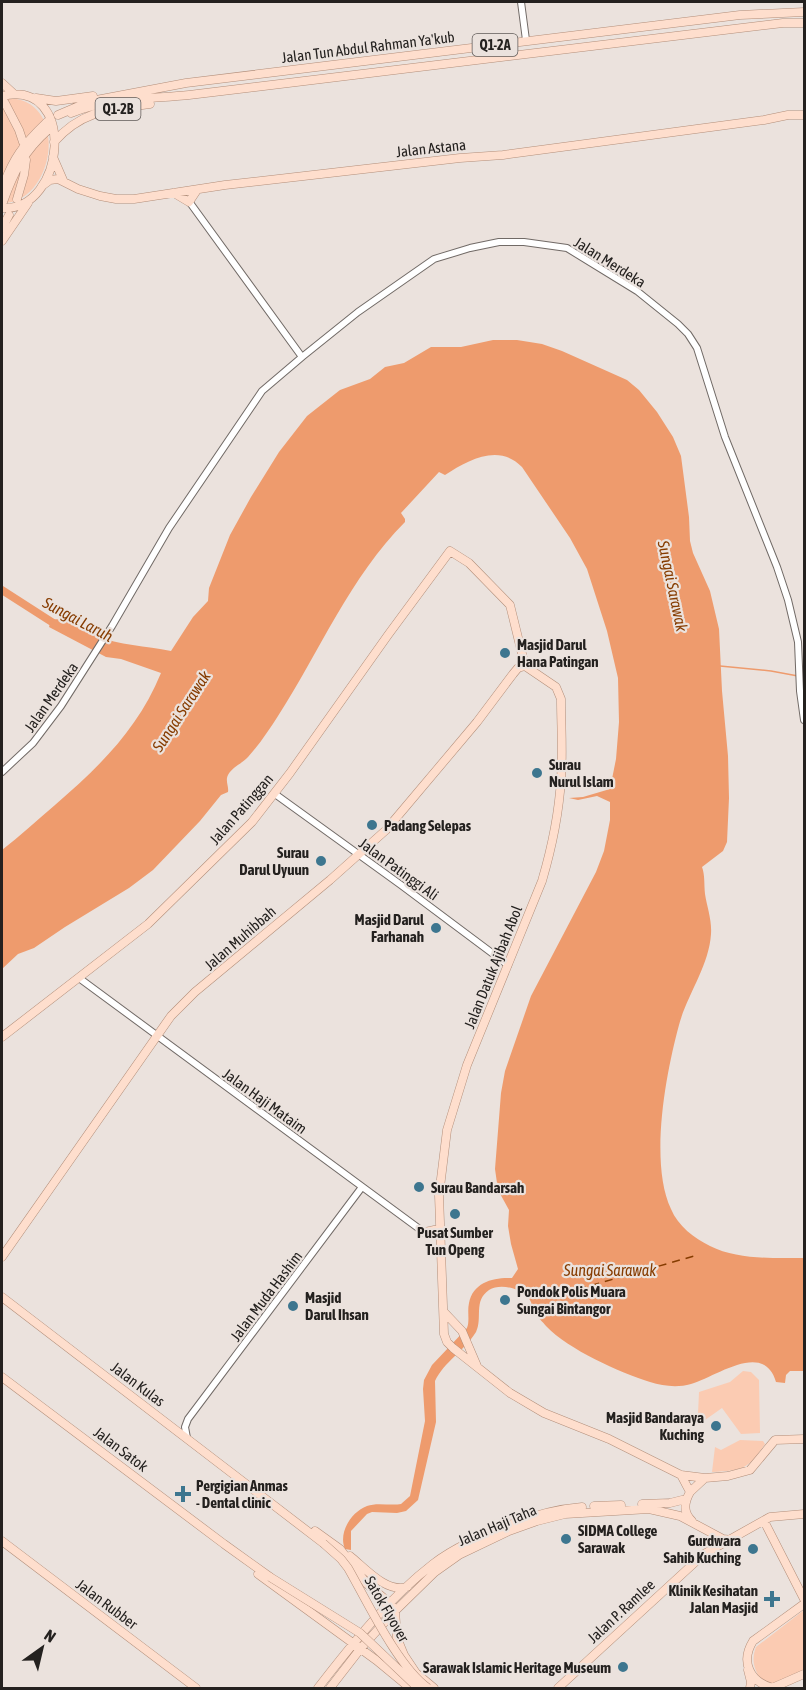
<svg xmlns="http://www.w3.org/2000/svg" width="806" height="1690" font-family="'Asap Condensed',sans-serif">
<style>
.green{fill:#fbcbb2}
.water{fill:#ee9b6d}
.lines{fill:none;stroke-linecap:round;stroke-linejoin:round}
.stream{stroke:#ee9b6d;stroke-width:1.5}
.river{stroke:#ee9b6d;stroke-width:8}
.ferry{stroke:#863c01;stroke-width:1.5;stroke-dasharray:8 6;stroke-linecap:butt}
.minor-casing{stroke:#716a66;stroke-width:8}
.major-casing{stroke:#b28e7a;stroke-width:9}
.minor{stroke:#fff;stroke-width:6}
.major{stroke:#fedecd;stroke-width:8}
.major-bridge-casing{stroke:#b28e7a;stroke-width:9;stroke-linecap:butt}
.major-bridge{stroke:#fedecd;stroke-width:8}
.poi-dot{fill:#3d768f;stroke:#ebe2dd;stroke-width:2}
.labels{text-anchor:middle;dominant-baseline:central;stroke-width:4.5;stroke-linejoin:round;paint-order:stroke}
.shield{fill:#ebe2dd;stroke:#605b58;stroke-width:1.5}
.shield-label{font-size:14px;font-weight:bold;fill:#24211f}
.street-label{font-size:15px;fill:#24211f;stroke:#ebe2dd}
.poi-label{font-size:15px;font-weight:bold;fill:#24211f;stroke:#ebe2dd;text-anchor:start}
.water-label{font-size:16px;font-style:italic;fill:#863c01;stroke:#ebe2dd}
</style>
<rect width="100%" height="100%" fill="#ebe2dd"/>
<path class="green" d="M9,98C71,101 54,204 2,203V100Z
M743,1371L751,1372L759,1380L760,1433L741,1434L722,1408L705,1420L698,1414L699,1392L730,1382Z
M740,1440L763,1441L765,1444C748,1470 743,1470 712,1472L715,1447L721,1450Z
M804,1610V1670L771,1684L762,1681C754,1670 751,1660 756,1647Z"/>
<path class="water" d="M493,340H517L542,344L562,351L627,380L639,390L657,412L673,437L681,456L689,517L690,541L693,553L710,591L719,629L722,691L728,756L729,798L727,842L723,851L702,867C705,875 704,884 705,894C707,907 712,920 711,934C709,966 687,995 679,1025C666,1073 649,1162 671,1209C678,1226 694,1238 710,1246C738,1260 774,1258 804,1258V1371H790L786,1375L785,1383L776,1382C764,1340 716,1377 691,1384C677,1388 663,1386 650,1382C619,1372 569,1350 546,1326C543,1322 537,1317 535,1312C532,1307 532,1301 527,1296C518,1288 500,1283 489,1290C473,1301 483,1318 476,1332C465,1350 444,1362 435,1381L436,1422L418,1500L406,1511L397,1513L372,1512L367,1514L351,1531V1550L345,1549C338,1533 351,1512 367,1506C377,1502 391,1506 401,1504L410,1496L425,1421L423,1389L424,1380L432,1365L467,1328C470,1320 467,1312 469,1303C473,1282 494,1277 512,1278L518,1269L511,1244L508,1226L509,1210L498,1190L495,1169L501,1093L505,1071L531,996L596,872L604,851L610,820V802L597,796L578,800L569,798L583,797L610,789L616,759L619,722L618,678L607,631L587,569L570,538L522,467C499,443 468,460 445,475L439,472L401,513L405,519V522C350,577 320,651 278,716C269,730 259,745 248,757C243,763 232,767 228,775C225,781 229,786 228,792L221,795L200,821L153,870L129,888L65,927L34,948L18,954L2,969V850C20,836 37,820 55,805C100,766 138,729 161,673L121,659L106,657L49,627L51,620C66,616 83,630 96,636C119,645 146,646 171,651L193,617L208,601L209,588L230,535L251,497L279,452L307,416L340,390L370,379L385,367L404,363L431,347H461Z"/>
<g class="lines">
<path class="stream" d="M720,666L771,671L798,676"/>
<path class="river" d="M2,590L58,626"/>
<path class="ferry" d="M551,1297L694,1256"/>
<defs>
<path id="minor" d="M521,2L526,40
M188,200L302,357L358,312L434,259L470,248L499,242H524L567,248L637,291L678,324L688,334L697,348L725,437L777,567L788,600L798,642L800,691L804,720
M2,772L33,743L61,706L112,626L169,528L262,391L302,357
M275,794L401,885L508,965
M79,978L429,1236H440
M187,1438L185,1427L188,1419L362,1187"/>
<path id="major" d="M2,83L14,94
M2,96C78,78 66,212 2,208
M36,98L56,101L93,96
M5,103L19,130L23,142
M71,113C107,98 151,99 189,95L783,23H804
M58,115L91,101L186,83L740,15L804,12
M54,142C82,110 111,109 150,104
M53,157L63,180
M42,186L50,180L58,179L78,189L100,196L116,199H134L225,185L460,158L503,155L764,120L788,115H804
M2,189C13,158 23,145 47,122
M174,193L189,202L197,190
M17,199L24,175L26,160
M3,202C14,171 24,151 49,129
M2,228L9,215
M2,241L28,203
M525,666L556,687L561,699C561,725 563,752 561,779C559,813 552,847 542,881L467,1065L447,1130L439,1195L444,1334L447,1342L453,1348L510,1393L544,1413L609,1439L681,1475L705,1478
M2,1037L148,924L252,822L290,773L388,635L450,551L469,563L510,605L525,666
M425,1232L439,1229
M2,1257L171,1016L195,992L330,880L386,830L477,722L513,674L518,668L525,666
M2,1297L323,1543
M444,1312L462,1331L477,1366
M2,1377L224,1544L270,1577
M681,1475L690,1492C684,1503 683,1512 692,1521
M690,1492L705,1478L728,1476L750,1470L775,1440L804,1439
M642,1504L670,1503L686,1499
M594,1506L621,1505
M764,1521L804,1599
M315,1531L340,1549L367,1584L391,1604L395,1611L397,1638L404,1655L416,1673L434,1688
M2,1541L196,1688
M350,1556C365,1568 386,1593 407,1587
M258,1574L376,1660L410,1688
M748,1670L751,1682L750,1688
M318,1688C352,1644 389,1598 433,1564C455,1547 482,1536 507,1526C531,1516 556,1509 582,1507
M330,1688L361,1648L395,1611L435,1572L459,1555L509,1531L537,1521L565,1514L649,1509L680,1516L723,1539L732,1540
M558,1688L704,1554L770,1517L804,1514
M772,1688L804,1674
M773,1688C750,1682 740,1662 753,1641L804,1604"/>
</defs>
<use href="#minor" class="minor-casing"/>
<use href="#major" class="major-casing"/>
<use href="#minor" class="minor"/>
<use href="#major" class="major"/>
<defs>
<path id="major-bridge" d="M323,1543L341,1559L348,1568C367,1601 398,1667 428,1688
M270,1577L360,1633L418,1688"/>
</defs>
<use href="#major-bridge" class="major-bridge-casing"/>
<use href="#major-bridge" class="major-bridge"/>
</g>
<g class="poi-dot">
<circle cx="505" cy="653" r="6"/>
<circle cx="537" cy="773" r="6"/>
<circle cx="372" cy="825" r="6"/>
<circle cx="321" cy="861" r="6"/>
<circle cx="436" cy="928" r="6"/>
<circle cx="419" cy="1187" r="6"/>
<circle cx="455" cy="1214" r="6"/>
<circle cx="505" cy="1300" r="6"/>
<circle cx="293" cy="1306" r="6"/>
<circle cx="716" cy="1426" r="6"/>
<path d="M180 1485h6v6h6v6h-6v6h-6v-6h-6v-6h6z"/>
<circle cx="566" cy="1539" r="6"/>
<circle cx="753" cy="1549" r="6"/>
<path d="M769 1590h6v6h6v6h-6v6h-6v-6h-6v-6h6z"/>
<circle cx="623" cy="1667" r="6"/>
</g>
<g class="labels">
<g class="shield">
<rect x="472.5" y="34" width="45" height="22" rx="4.5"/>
<rect x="95.5" y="98" width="45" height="22" rx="4.5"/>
</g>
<g class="shield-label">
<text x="495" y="45">Q1-2A</text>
<text x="118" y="109">Q1-2B</text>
</g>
<g class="street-label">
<text transform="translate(368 47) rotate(-7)">Jalan Tun Abdul Rahman Ya'kub</text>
<text transform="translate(431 148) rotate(-6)">Jalan Astana</text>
<text transform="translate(610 262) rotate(32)">Jalan Merdeka</text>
<text transform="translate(51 697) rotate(-55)">Jalan Merdeka</text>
<text transform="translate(241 809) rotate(-49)">Jalan Patinggan</text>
<text transform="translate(399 869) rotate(36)">Jalan Patinggi Ali</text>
<text transform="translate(240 938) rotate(-41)">Jalan Muhibbah</text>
<text transform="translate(493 967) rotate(-68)">Jalan Datuk Ajibah Abol</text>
<text transform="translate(265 1101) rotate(36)">Jalan Haji Mataim</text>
<text transform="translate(266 1296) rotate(-53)">Jalan Muda Hashim</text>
<text transform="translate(138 1384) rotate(37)">Jalan Kulas</text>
<text transform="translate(121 1449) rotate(37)">Jalan Satok</text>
<text transform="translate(497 1525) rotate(-23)">Jalan Haji Taha</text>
<text transform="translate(107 1604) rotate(37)">Jalan Rubber</text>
<text transform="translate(387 1609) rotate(60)">Satok Flyover</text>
<text transform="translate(621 1611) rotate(-43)">Jalan P. Ramlee</text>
</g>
<g class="poi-label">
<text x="517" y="644">Masjid Darul<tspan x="517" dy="17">Hana Patingan</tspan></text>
<text x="549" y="764">Surau<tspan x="549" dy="17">Nurul Islam</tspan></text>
<text x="384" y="825">Padang Selepas</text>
<text x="309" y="852" text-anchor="end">Surau<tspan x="309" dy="17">Darul Uyuun</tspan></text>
<text x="424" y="919" text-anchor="end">Masjid Darul<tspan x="424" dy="17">Farhanah</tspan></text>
<text x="431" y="1187">Surau Bandarsah</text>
<text x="455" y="1232" text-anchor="middle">Pusat Sumber<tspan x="455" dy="17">Tun Openg</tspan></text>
<text x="517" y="1291">Pondok Polis Muara<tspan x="517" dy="17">Sungai Bintangor</tspan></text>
<text x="305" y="1297">Masjid<tspan x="305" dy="17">Darul Ihsan</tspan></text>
<text x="704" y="1417" text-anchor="end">Masjid Bandaraya<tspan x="704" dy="17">Kuching</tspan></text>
<text x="196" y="1485">Pergigian Anmas<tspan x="196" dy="17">- Dental clinic</tspan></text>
<text x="578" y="1530">SIDMA College<tspan x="578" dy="17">Sarawak</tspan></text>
<text x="741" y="1540" text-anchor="end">Gurdwara<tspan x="741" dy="17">Sahib Kuching</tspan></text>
<text x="758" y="1590" text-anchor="end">Klinik Kesihatan<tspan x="758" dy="17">Jalan Masjid</tspan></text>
<text x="611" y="1667" text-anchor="end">Sarawak Islamic Heritage Museum</text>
</g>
<g class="water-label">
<text transform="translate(673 586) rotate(78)">Sungai Sarawak</text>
<text transform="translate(78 619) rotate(28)">Sungai Laruh</text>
<text transform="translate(181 711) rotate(-57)">Sungai Sarawak</text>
<text x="610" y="1270">Sungai Sarawak</text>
</g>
</g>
<rect width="806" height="1690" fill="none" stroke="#24211f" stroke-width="6"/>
<g transform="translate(42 1648) rotate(34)" stroke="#ebe2dd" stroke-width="4.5" paint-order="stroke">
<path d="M0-4.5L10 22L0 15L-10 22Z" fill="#24211f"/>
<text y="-9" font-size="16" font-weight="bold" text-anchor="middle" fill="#24211f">N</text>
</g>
</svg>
